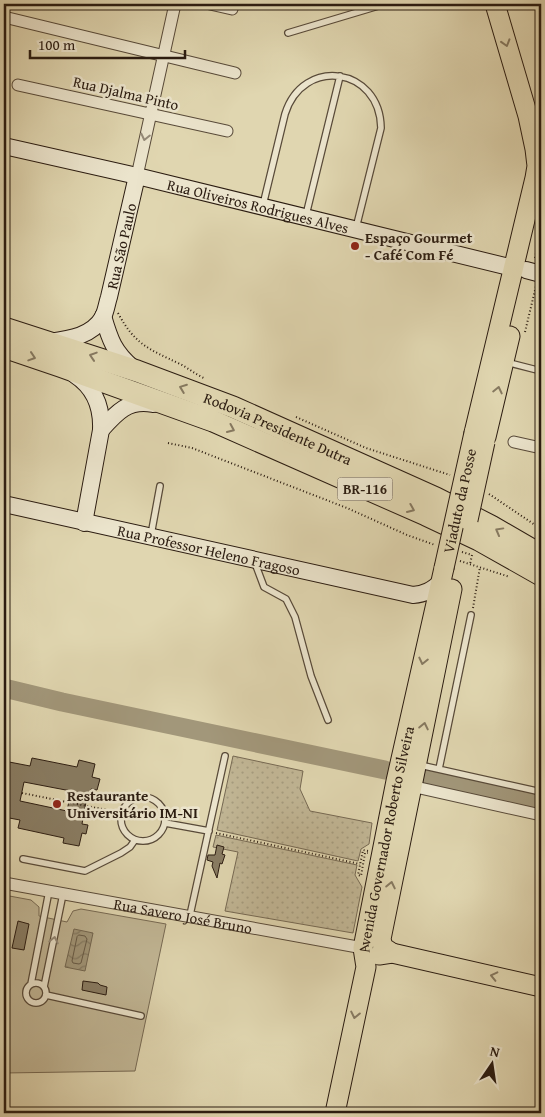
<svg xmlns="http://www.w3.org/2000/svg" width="545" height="1117" font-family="'Gentium Book Plus',serif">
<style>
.grass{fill:url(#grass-dots);stroke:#766953}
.pitch{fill:#c1b695;stroke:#766953}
.water{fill:url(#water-waves);stroke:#726650}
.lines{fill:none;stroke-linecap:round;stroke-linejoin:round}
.shore{stroke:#665a46;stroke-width:1}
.river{stroke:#a2977a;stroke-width:19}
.building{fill:#897d64;stroke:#2b1c11;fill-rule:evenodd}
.lane-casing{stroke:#584a39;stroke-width:8}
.street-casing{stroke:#584a39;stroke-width:13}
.secondary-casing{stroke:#2b1c11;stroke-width:18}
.primary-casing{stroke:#2b1c11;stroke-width:21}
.highway-casing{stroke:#2b1c11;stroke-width:23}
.path{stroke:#2b1c11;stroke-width:2;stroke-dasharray:1 2.5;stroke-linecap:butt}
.lane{stroke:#ebe4cc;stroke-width:5.5}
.street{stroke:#ebe4cc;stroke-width:11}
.secondary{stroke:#ebe4cc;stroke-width:16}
.primary{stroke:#e0d6b0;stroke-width:19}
.highway{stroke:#e0d6b0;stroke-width:21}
.primary-bridge-casing{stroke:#2b1c11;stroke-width:21;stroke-linecap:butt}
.primary-bridge{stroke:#e0d6b0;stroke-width:19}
.oneway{stroke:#867960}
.oneway2{stroke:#958a78}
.poi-dot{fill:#8f2418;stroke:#ebe4cc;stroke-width:2}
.labels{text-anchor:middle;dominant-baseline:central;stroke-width:5;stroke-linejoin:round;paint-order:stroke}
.shield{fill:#ebe4cc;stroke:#655849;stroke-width:1}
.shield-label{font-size:14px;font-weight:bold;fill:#2b1c11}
.street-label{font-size:15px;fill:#2b1c11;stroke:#ebe4cc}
.poi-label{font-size:15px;font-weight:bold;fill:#2b1c11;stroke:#ebe4cc;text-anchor:start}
</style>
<defs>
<pattern id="grass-dots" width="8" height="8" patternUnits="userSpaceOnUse" patternTransform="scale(1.25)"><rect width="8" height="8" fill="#c1b695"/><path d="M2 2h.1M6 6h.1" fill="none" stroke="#a69c7f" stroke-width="1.8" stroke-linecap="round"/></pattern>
<pattern id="water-waves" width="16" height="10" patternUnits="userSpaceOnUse" patternTransform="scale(1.25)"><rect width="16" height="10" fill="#a2977a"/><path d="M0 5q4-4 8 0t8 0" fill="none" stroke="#847a63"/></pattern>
</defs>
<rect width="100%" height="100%" fill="#e0d6b0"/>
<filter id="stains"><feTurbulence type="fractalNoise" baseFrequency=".004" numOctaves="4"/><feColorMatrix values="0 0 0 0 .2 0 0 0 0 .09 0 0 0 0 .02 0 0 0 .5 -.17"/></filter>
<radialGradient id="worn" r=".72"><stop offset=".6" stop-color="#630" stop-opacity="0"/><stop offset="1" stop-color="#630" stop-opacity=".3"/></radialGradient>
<path class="grass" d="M233,756L303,771L300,789L310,811L372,823L369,844L361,849L358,861L217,830Z
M216,835L357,865L355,875L362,887L353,933L225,911L238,852L213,847Z"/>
<path class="pitch" d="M4,895L31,900L39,907V916L67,922L73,911L81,909L166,924L135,1071L4,1073Z"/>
<path class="water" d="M74,929L93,933L85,971L65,967Z"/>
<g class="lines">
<path class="shore" d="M79,935L85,936L87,939L81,963L79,964L73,963L72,961L77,937Z"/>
<path class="river" d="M4,688L62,702L385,770
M424,779L541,805"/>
</g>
<path class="building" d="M32,758L77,767L79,760L95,764L92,777L100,779L97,790L91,789L88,802H86L82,824L88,825L86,834L82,833L79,846L63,843L64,838L18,828L20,820L4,817V761L30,766ZM24,782L71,791L67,811L20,801Z
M217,845L224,847L222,854L225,855L222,864L220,863L217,878L212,866L213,862L207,860L208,855H215Z
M18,921L29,924L24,950L12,948Z
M83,981L98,983L100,985L107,987L106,995L82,990Z"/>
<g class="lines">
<defs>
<path id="lane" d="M288,33L385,4
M263,205L285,114C303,56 380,67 381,128L356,228
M306,215L340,76
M506,362L541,371
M151,535L160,486
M255,563L264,587L286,599L295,617L311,676L328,720
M420,765L541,792
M439,769L471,615
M121 819a22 22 0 1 1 44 0a22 22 0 1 1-44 0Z
M165,823L209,831
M23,859L85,871L121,853L130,847L135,840
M190,915L225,756
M26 993a10 10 0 1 1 20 0a10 10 0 1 1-20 0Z
M31,984L49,891
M44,987L63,894
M46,995L141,1016"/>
<g id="street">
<path d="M210,4L232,9"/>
<path d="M4,17L235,73"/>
<path d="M18,85L227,131"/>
<path d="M137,176L175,4"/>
<path d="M514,442L541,448"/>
<path d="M411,786L541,815"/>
<path id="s1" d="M4,883L363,948"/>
</g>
<g id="secondary">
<path id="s2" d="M4,146L137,176L513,268"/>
<path d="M526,270L541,274"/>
<path d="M103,316C110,340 114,352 133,368"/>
<path id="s3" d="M49,342C70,339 92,336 103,317C106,311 107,303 109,297L137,176"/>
<path d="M75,375C95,388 102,407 101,430L84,523"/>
<path d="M101,430C116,413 128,399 153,404"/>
<path id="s4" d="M4,504L413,595C425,594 432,590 441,582"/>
</g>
<g id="primary">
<path d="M474,433L535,178L537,166L535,149L528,116L495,4"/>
<path d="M486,437L510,336"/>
<path d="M392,953L383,947L381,939L452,589"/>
<path d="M379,955L392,953L541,987"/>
<path id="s5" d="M335,1113L366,967L363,948L396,781L444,568"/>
</g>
<g id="highway">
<path id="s6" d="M4,328L137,371L233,407L436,498L491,526L541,555"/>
<path d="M4,347L60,366L213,421L426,515L479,540L541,575"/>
</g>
</defs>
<use href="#lane" class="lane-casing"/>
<use href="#street" class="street-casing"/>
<use href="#secondary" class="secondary-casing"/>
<use href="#primary" class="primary-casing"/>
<use href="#highway" class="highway-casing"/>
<path class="path" d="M535,258L541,228
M118,313C135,345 149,349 180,364C188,368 195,374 204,378
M525,332L536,286
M296,417L366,448L450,475
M168,443L192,448L347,508L407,535L435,545
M489,494L541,529
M462,552L472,555L470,564
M460,561L510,577
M473,608L480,567
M22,793L122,813
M216,833L360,864
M368,851L363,850L358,875L361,876L365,853H368"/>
<use href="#lane" class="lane"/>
<use href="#street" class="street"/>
<use href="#secondary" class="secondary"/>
<use href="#primary" class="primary"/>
<use href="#highway" class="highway"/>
<defs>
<g id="primary-bridge">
<path d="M468,520L485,442"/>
<path id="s7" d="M444,568L474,433"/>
</g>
</defs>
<use href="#primary-bridge" class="primary-bridge-casing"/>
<use href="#primary-bridge" class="primary-bridge"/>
</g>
<defs><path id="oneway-chevron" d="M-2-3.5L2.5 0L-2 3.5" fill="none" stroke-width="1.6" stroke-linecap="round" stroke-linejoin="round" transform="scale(1.25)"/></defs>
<g class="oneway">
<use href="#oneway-chevron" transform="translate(506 43) rotate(73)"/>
<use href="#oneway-chevron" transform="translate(93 356) rotate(-162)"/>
<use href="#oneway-chevron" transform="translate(32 357) rotate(18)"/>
<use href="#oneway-chevron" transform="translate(183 388) rotate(-159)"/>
<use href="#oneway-chevron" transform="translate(498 390) rotate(-77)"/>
<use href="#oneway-chevron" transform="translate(231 429) rotate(24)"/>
<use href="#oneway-chevron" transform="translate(411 509) rotate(23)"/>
<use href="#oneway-chevron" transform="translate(499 531) rotate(-151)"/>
<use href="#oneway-chevron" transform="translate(423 661) rotate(103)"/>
<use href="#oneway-chevron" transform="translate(424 726) rotate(-78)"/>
<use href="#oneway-chevron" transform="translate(391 885) rotate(-78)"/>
<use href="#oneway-chevron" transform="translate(494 976) rotate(-167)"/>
<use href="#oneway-chevron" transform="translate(355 1015) rotate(102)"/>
</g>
<g class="oneway2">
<use href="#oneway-chevron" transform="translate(145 137) rotate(103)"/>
<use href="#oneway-chevron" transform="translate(54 940) rotate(-78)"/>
</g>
<g class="poi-dot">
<circle cx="355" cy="246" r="5"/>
<circle cx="57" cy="804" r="5"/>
</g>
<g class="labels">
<rect class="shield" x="337.5" y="477.5" width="55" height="23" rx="4"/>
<g class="shield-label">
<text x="365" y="489">BR-116</text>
</g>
<g class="street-label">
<text transform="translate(126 93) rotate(13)">Rua Djalma Pinto</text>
<text stroke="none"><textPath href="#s2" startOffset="261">Rua Oliveiros Rodrigues Alves</textPath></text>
<text stroke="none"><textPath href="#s3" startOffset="135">Rua São Paulo</textPath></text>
<text stroke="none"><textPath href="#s6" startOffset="292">Rodovia Presidente Dutra</textPath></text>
<text stroke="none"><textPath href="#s7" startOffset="69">Viaduto da Posse</textPath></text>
<text stroke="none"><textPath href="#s4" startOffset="210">Rua Professor Heleno Fragoso</textPath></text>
<text stroke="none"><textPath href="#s5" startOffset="279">Avenida Governador Roberto Silveira</textPath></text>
<text stroke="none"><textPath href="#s1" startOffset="182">Rua Savero José Bruno</textPath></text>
</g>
<g class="poi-label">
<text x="365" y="237">Espaço Gourmet<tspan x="365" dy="17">- Café Com Fé</tspan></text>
<text x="67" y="795">Restaurante<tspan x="67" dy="17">Universitário IM-NI</tspan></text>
</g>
</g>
<rect width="545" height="1117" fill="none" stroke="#e0d6b0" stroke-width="20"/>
<rect x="5" y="5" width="535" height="1107" fill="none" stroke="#2b1c11" stroke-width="2.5"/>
<rect x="10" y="10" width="525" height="1097" fill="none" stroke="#2b1c11"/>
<g transform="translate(492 1064) rotate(13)" stroke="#ebe4cc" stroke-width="4" paint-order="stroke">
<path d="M0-4L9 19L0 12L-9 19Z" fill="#2b1c11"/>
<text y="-8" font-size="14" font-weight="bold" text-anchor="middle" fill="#2b1c11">N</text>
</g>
<path d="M30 50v8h155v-8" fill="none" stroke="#2b1c11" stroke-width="2.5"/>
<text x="38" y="50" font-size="15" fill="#2b1c11" stroke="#ebe4cc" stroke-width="4" paint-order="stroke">100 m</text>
<rect width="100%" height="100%" filter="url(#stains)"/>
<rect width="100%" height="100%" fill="url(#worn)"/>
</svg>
